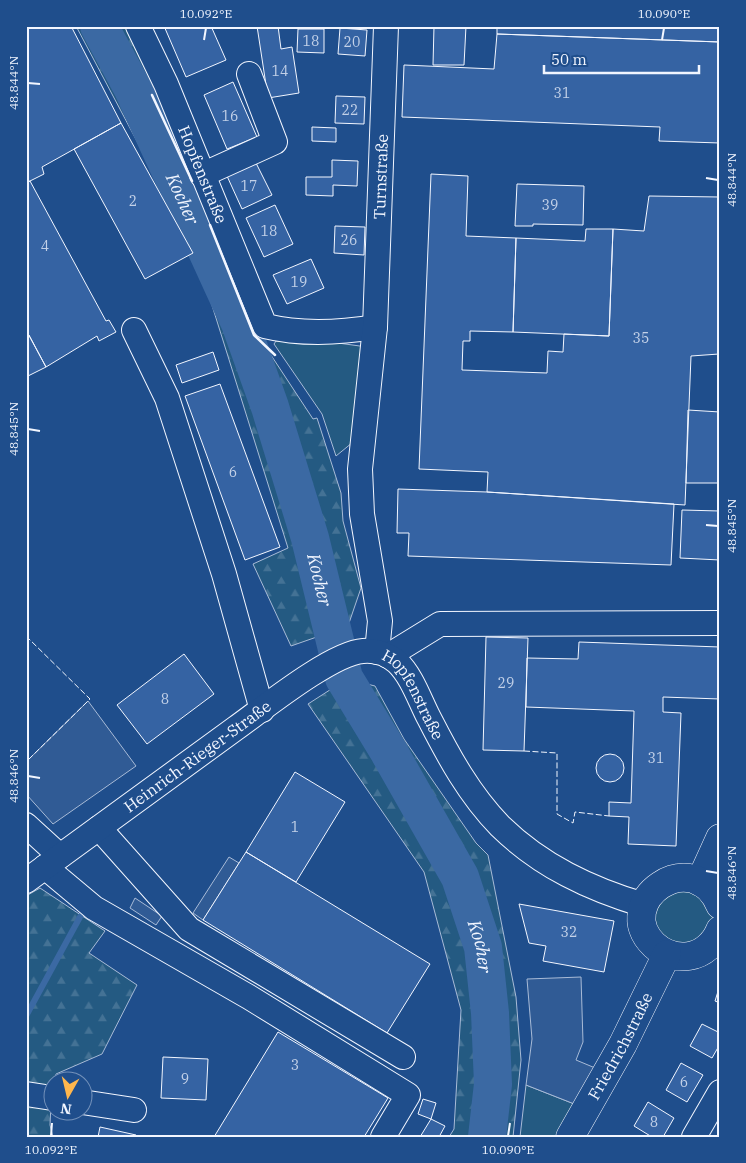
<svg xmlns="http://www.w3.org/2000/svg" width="746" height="1163" font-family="'IBM Plex Serif',serif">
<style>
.green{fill:#245a82;stroke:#a8bbd7}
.forest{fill:url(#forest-firs);stroke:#a8bbd7}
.parking{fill:#305b95;stroke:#a8bbd7}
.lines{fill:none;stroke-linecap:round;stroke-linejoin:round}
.stream{stroke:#3b69a3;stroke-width:6}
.river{stroke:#3b69a3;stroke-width:38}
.building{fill:#3563a3;stroke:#f2f6ff}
.minor-casing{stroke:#f2f6ff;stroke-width:26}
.major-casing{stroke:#f2f6ff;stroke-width:29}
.minor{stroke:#1f4e8c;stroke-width:24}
.major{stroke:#1f4e8c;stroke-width:28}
.fence{stroke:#f2f6ff;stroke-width:1;stroke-dasharray:6 2.5;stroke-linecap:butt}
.wall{stroke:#f2f6ff;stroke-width:2.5}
.ticks{fill:none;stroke:#f2f6ff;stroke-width:2}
.labels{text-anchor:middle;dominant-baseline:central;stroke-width:4;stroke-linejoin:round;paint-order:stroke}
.number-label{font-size:14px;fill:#c3d1e8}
.street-label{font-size:16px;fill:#f2f6ff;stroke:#1f4e8c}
.water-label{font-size:18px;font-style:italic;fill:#f2f6ff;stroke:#1f4e8c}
.neatline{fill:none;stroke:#f2f6ff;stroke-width:2}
.ticks-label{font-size:12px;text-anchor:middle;fill:#f2f6ff}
</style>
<defs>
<pattern id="forest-firs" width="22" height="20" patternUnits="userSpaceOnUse" patternTransform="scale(1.25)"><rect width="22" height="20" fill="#245a82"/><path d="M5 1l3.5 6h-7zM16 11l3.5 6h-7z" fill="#447295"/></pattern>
</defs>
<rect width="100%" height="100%" fill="#1f4e8c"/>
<path class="green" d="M276,341L338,343L367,347L358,438L336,456L322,414L274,344Z
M689,885L714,915C712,938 700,939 681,949L654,933L653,902Z
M526,1085L582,1107L562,1137H520Z"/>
<path class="forest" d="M76,26H127L156,85L129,101L175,193L242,351L265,346L313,419L317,418L341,493L343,521L361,588L348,626L291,646L253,564L288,548L195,251Z
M359,682L375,686L404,739L476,843L488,855L516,997L521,1060L513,1137H449L454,1129L461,1010L424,872L308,704L336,686Z
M40,888L105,931L89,953L137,985L102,1054L56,1074L55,1080H52L50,1125L53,1137H26V896Z"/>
<path class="parking" d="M88,701L136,766L53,824L26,794V762Z
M229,857L239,863L203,920L193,913Z
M135,898L162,916L156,925L130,908Z
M581,977L583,1042L576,1060L600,1070L582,1107L526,1085L532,1039L527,979Z"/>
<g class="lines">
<path class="stream" d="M26,1016L80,917"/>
<path class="river" id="s1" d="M99,26L133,89L240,323L270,407L310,538L344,678L389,752L460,877L483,947L490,1013L493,1084L487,1137"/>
</g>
<path class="building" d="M26,26H71L121,123L42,167L44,174L26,183Z
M164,26H211L226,60L186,77Z
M257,26H278L281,49L292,47L299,93L268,98Z
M434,26H466L464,65H433Z
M497,26H720V42L497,34Z
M340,28L367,30L365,56L338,54Z
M298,29H324V53L297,52Z
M497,34L720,42V143L659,141L660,127L402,117L404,65L494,69Z
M233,82L257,137L227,149L204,95Z
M336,96L365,97L364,124L335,123Z
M121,123L193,253L145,279L74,149Z
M312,127L336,128V142L312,141Z
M332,160L358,161L357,186L333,185V196L306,195V177H332Z
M256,163L272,195L242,209L227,176Z
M431,174L468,176L466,236L516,238L513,332L470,331V341H463L462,370L547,373L548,351L563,352L564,334L609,336L613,229L644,231L649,196L720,197L719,354L691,356L685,505L487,492L488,472L419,469Z
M30,181L106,321L109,320L116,332L99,341L97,336L46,367L26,330V183Z
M517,184L584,186L583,225L533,224V226H515Z
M275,205L293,244L264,257L246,218Z
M335,226L365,227L364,255L334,253Z
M586,229H613L609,336L513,332L516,238L585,241Z
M311,259L324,288L287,304L273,275Z
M29,335L46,367L26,377V337Z
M213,352L219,370L182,383L176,365Z
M220,384L280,547L245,560L185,396Z
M688,410L720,412V483H686Z
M398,489L487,492L674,504L671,565L408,556L409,533H397Z
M682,510L720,511V560L680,558Z
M486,637L528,638L524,751L483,750Z
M579,642L720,647V699L663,697V712L681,713L676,846L628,844L629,817L609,816V802L631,803L634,711L526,707L527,658L578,659Z
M184,654L214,694L147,744L117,705Z
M596 768a14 14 0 1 1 28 0a14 14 0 1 1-28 0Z
M295,772L345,802L296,882L246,852Z
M246,852L430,964L387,1033L203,920Z
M519,904L614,921L604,972L543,961L546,946L529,943Z
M720,985V1003L715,1001Z
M702,1024L720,1033V1044L712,1058L690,1046Z
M278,1032L388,1098L364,1137H214Z
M163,1057L208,1059L206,1100L161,1098Z
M681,1063L703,1075L687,1102L666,1090Z
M423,1099L436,1103L431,1119L418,1114Z
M648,1102L674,1118L663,1137H652L634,1126Z
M431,1119L445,1126L439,1137H420Z
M100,1127L136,1135V1137H98Z"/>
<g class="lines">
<defs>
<g id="minor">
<path id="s2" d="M138,26L166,84L265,326C302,335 338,333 375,327"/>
<path d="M202,175L275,142L249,74"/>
<path d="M134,330L167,398L224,574L262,710"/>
<path id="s3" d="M377,652L380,621L362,514L360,469L375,327L386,26"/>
<path d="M388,656L440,624L720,623"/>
<path d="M26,825L60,856"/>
<path d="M99,828L189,929L403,1057"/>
<path d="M45,867L94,908L249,997L408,1095L383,1137"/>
<path id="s4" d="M26,881C96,830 166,779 236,728C264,708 332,653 363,651C375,650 388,654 397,662C412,676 420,701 429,718C449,757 469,794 500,826C541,866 590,889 644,905"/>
<path d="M26,1094L52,1098"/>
<path d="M82,1102L134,1110"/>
<path d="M694,1137L720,1092"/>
</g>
<g id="major">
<path d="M700,882L720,838"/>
<path d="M720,905C693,842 610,902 654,945C664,954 676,958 689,956C703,954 715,943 720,930"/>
<path id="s5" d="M570,1137L623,1044L667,954"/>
</g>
</defs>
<use href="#minor" class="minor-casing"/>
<use href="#major" class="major-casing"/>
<use href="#minor" class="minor"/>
<use href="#major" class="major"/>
<path class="fence" d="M26,636L90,699L26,762
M524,751L557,753V814L573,823L575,812L609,816"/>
<path class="wall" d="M152,95L192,181
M210,225L254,335L275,355"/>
</g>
<path class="ticks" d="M204,40L206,28M662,40L664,28M28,83L40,84M706,178L718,180M28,429L40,431M706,525L718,526M28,776L40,778M706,871L718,873M51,1136L52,1123M508,1136L510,1123"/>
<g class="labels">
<g class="number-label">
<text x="311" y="41">18</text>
<text x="352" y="42">20</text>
<text x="280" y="71">14</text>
<text x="562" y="93">31</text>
<text x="350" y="110">22</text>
<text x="230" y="116">16</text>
<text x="249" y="186">17</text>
<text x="133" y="201">2</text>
<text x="550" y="205">39</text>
<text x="269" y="231">18</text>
<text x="349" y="240">26</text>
<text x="45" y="246">4</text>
<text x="299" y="282">19</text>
<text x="641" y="338">35</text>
<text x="233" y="472">6</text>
<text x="506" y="683">29</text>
<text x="165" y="699">8</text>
<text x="656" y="758">31</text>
<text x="295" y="827">1</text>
<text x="569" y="932">32</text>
<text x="295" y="1065">3</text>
<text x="185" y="1079">9</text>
<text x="684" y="1082">6</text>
<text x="654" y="1122">8</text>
</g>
<g class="street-label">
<text stroke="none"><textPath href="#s2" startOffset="162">Hopfenstraße</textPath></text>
<text stroke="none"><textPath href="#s3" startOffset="478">Turnstraße</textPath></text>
<text stroke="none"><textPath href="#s4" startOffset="482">Hopfenstraße</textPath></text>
<text stroke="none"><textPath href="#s4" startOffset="212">Heinrich-Rieger-Straße</textPath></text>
<text stroke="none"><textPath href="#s5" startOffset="104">Friedrichstraße</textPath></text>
</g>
<g class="water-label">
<text stroke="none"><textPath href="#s1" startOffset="192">Kocher</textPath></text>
<text stroke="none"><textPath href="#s1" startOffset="598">Kocher</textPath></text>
<text stroke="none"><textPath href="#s1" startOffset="1002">Kocher</textPath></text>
</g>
</g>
<rect width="746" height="1163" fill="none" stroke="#1f4e8c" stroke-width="55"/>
<g transform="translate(68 1096) rotate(188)"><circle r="24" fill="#1f4e8c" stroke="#7391ba"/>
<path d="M0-4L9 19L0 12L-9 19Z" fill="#ffb74d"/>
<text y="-8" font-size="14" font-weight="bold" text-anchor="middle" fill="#f2f6ff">N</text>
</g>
<path d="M544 65v8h155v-8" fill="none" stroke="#f2f6ff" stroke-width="2.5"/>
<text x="551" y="65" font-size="15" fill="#f2f6ff" stroke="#1f4e8c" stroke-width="4" paint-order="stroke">50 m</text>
<rect x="28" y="28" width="690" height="1108" class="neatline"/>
<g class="ticks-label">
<text x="206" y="18">10.092°E</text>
<text x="664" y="18">10.090°E</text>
<text transform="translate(14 83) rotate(-90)" y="4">48.844°N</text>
<text transform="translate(732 180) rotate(-90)" y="4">48.844°N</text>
<text transform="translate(14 429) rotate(-90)" y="4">48.845°N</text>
<text transform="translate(732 526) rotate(-90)" y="4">48.845°N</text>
<text transform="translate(14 776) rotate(-90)" y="4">48.846°N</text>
<text transform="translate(732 873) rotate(-90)" y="4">48.846°N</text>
<text x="51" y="1154">10.092°E</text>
<text x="508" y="1154">10.090°E</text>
</g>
</svg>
